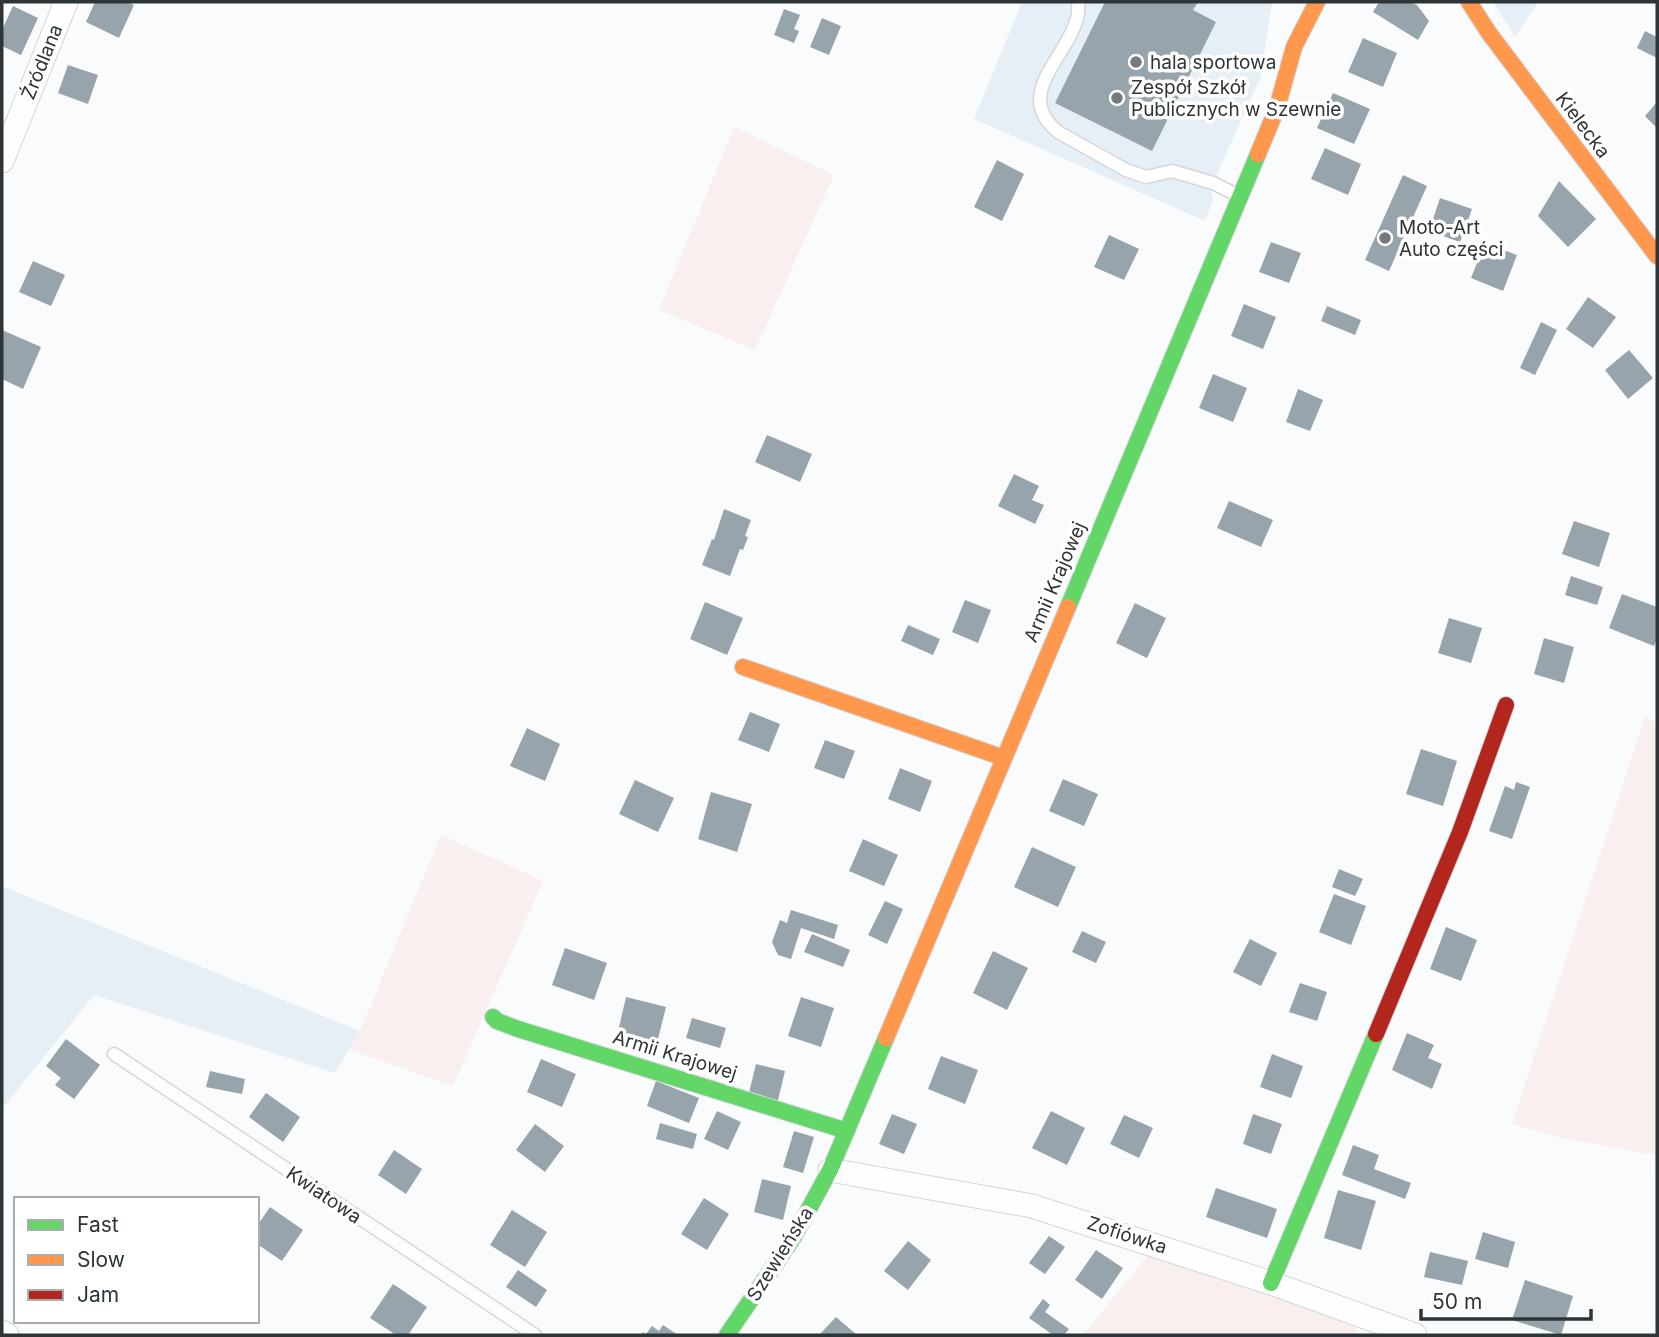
<svg xmlns="http://www.w3.org/2000/svg" width="1659" height="1337" font-family="Inter,sans-serif">
<style>
.built{fill:#e6eff6}
.green{fill:#f9efee}
.building{fill:#97a4ab}
.lines{fill:none;stroke-linecap:round;stroke-linejoin:round}
.lane-casing{stroke:#d3d7db;stroke-width:15}
.street-casing{stroke:#d3d7db;stroke-width:25}
.fast-casing{stroke:#d3d7db;stroke-width:18}
.slow-casing{stroke:#d3d7db;stroke-width:18}
.jam-casing{stroke:#d3d7db;stroke-width:18}
.lane{stroke:#fefeff;stroke-width:12}
.street{stroke:#fefeff;stroke-width:23}
.fast{stroke:#63d668;stroke-width:16}
.slow{stroke:#ff974d;stroke-width:16}
.jam{stroke:#b3261e;stroke-width:16}
.poi-dot{fill:#757a7e;stroke:#fff;stroke-width:2.5}
.labels{text-anchor:middle;dominant-baseline:central;stroke-width:7;stroke-linejoin:round;paint-order:stroke}
.street-label{font-size:19px;fill:#2e3539;stroke:#fff}
.poi-label{font-size:19px;fill:#2e3539;stroke:#fff;text-anchor:start}
</style>
<rect width="100%" height="100%" fill="#f9fbfd"/>
<path class="built" d="M1022,2H1272L1261,76L1210,189L1213,199L1205,221L974,119Z
M1493,2H1539L1515,37Z
M2,886L360,1031L335,1073L94,995L2,1109Z"/>
<path class="green" d="M734,127L834,175L755,350L659,310Z
M1645,717L1657,723V1181L1655,1180L1654,1155L1557,1137L1512,1124Z
M441,835L543,881L453,1086L350,1050L360,1031Z
M1150,1253L1355,1322L1357,1334L1083,1335Z"/>
<path class="building" d="M95,2H127L134,5L119,38L86,22Z
M1105,2H1198L1193,10L1216,22L1152,151L1055,103Z
M1379,2H1411L1417,5L1429,21L1418,40L1373,12Z
M13,6L38,18L21,55L2,46V30Z
M784,9L800,15L794,29L799,31L794,43L774,35Z
M822,18L841,26L829,55L810,47Z
M1645,31L1657,37V58L1637,48Z
M1363,38L1397,53L1383,87L1348,72Z
M68,65L98,75L88,104L58,93Z
M1333,93L1370,109L1354,144L1317,128Z
M1657,102V128L1645,116Z
M1325,148L1361,164L1348,195L1311,179Z
M997,160L1024,174L1002,221L974,207Z
M1403,175L1427,186L1389,271L1365,260Z
M1559,181L1596,219L1568,247L1538,216Z
M1440,198L1472,209L1460,242L1429,231Z
M1109,235L1139,249L1124,280L1094,267Z
M1271,242L1301,253L1289,283L1259,272Z
M1485,243L1517,255L1503,291L1471,278Z
M33,261L65,275L51,306L19,292Z
M1588,297L1616,317L1593,348L1566,329Z
M1244,304L1276,317L1263,349L1231,336Z
M1327,306L1361,320L1355,335L1321,321Z
M1541,322L1557,330L1535,375L1520,368Z
M2,330L41,347L23,389L2,379Z
M1629,350L1653,378L1628,399L1605,370Z
M1213,374L1247,388L1233,422L1199,408Z
M1298,389L1323,400L1310,431L1286,422Z
M767,435L812,454L800,482L755,462Z
M1014,474L1039,486L1032,500L1044,505L1035,524L998,506Z
M1229,501L1273,520L1261,547L1217,528Z
M724,509L751,520L745,536L748,537L743,550L740,549L730,576L702,565L712,539L714,540Z
M1574,521L1610,533L1599,567L1562,554Z
M1571,576L1603,587L1597,605L1565,595Z
M1622,594L1657,607V638L1654,646L1609,628Z
M965,600L991,610L978,643L952,632Z
M705,602L743,618L727,655L690,639Z
M1135,603L1166,618L1147,658L1116,643Z
M1449,618L1482,628L1471,663L1438,653Z
M908,625L940,639L933,655L901,641Z
M1544,638L1574,647L1564,683L1534,674Z
M750,712L780,724L769,752L738,740Z
M527,728L560,744L545,781L510,766Z
M825,740L855,751L844,779L814,768Z
M1421,749L1457,761L1443,806L1406,794Z
M900,768L932,781L920,812L888,799Z
M1063,779L1098,794L1084,826L1049,811Z
M635,780L674,798L658,832L619,814Z
M1516,782L1530,787L1512,839L1489,831L1505,786L1514,790Z
M711,792L752,804L737,852L698,839Z
M863,839L898,855L884,886L849,871Z
M1032,847L1076,867L1058,907L1014,887Z
M1339,869L1363,879L1355,896L1332,887Z
M1334,894L1366,906L1351,945L1319,932Z
M885,901L903,909L887,944L868,935Z
M791,910L838,925L834,939L801,928L791,959L778,955L772,942L780,920L787,923Z
M1446,927L1477,940L1461,981L1430,969Z
M1082,931L1106,942L1096,963L1072,952Z
M812,934L850,950L843,967L804,952Z
M1250,939L1277,953L1261,986L1233,972Z
M565,948L607,963L594,1000L552,985Z
M993,951L1028,968L1007,1010L973,993Z
M1300,983L1327,992L1317,1021L1289,1012Z
M626,997L666,1007L656,1047L617,1036Z
M801,997L834,1008L821,1047L788,1036Z
M692,1018L726,1028L720,1048L686,1038Z
M1407,1033L1434,1045L1428,1058L1442,1064L1432,1089L1392,1070Z
M66,1039L100,1065L74,1099L55,1085L61,1078L46,1066Z
M1272,1054L1303,1066L1291,1098L1260,1087Z
M941,1056L978,1070L965,1104L928,1089Z
M541,1059L576,1074L562,1107L527,1092Z
M756,1064L785,1071L777,1104L748,1097Z
M210,1071L245,1079L242,1094L206,1087Z
M656,1081L699,1098L689,1123L647,1106Z
M266,1093L300,1117L283,1142L249,1117Z
M717,1111L741,1122L728,1150L704,1139Z
M1051,1111L1085,1128L1067,1165L1032,1148Z
M892,1114L917,1124L904,1154L879,1144Z
M1253,1114L1282,1124L1271,1154L1243,1144Z
M1124,1115L1153,1128L1139,1158L1110,1144Z
M660,1123L697,1134L693,1149L656,1139Z
M535,1124L564,1146L545,1172L516,1150Z
M794,1131L814,1137L803,1173L783,1167Z
M1353,1145L1379,1155L1374,1169L1411,1183L1405,1199L1342,1175Z
M394,1150L422,1169L406,1194L378,1175Z
M762,1179L791,1186L783,1220L754,1212Z
M1216,1188L1277,1209L1267,1238L1206,1217Z
M1338,1190L1376,1201L1361,1250L1324,1238Z
M704,1198L729,1214L707,1250L681,1234Z
M270,1207L303,1230L282,1261L257,1244V1226Z
M512,1210L547,1232L525,1267L490,1245Z
M1483,1232L1515,1242L1508,1268L1475,1259Z
M1049,1236L1065,1247L1045,1274L1029,1263Z
M908,1241L931,1260L908,1290L884,1271Z
M1096,1250L1123,1268L1102,1299L1075,1280Z
M1430,1252L1468,1261L1462,1285L1424,1277Z
M518,1270L547,1290L536,1307L506,1287Z
M1525,1280L1573,1296L1561,1335L1512,1320Z
M393,1284L427,1307L408,1335H396L370,1318Z
M1043,1299L1050,1305L1045,1312L1069,1329L1064,1335H1053L1029,1318Z
M836,1317L857,1335H819Z
M663,1325L678,1335H641L643,1332L646,1334L652,1326L659,1331Z"/>
<g class="lines">
<defs>
<path id="lane" d="M1078,2C1084,48 1006,89 1058,132L1126,170L1146,177L1172,171L1213,183L1241,197
M114,1054L535,1335"/>
<path id="street" d="M2,161L66,2
M830,1170L1032,1206L1271,1283L1415,1335
M2,1332L7,1335"/>
<path id="fast" d="M1068,607L1258,154
M493,1017L497,1021L518,1029L847,1131
M1271,1283L1376,1034
M727,1335L793,1238L830,1170L886,1038"/>
<path id="slow" d="M1469,2L1489,33L1657,256
M1258,154L1277,108L1294,47L1317,2
M743,667L1004,758
M886,1038L1068,607"/>
<path id="jam" d="M1376,1034L1460,832L1506,705"/>
</defs>
<use href="#lane" class="lane-casing"/>
<use href="#street" class="street-casing"/>
<use href="#fast" class="fast-casing"/>
<use href="#slow" class="slow-casing"/>
<use href="#jam" class="jam-casing"/>
<use href="#lane" class="lane"/>
<use href="#street" class="street"/>
<use href="#fast" class="fast"/>
<use href="#slow" class="slow"/>
<use href="#jam" class="jam"/>
</g>
<g class="poi-dot">
<circle cx="1136" cy="62" r="7"/>
<circle cx="1117" cy="98" r="7"/>
<circle cx="1385" cy="238" r="7"/>
</g>
<g class="labels">
<g class="street-label">
<text transform="translate(42 62) rotate(-68)">Źródlana</text>
<text transform="translate(1583 125) rotate(53)">Kielecka</text>
<text transform="translate(1055 582) rotate(-67)">Armii Krajowej</text>
<text transform="translate(675 1055) rotate(17)">Armii Krajowej</text>
<text transform="translate(324 1195) rotate(34)">Kwiatowa</text>
<text transform="translate(1127 1235) rotate(18)">Zofiówka</text>
<text transform="translate(780 1254) rotate(-58)">Szewieńska</text>
</g>
<g class="poi-label">
<text x="1150" y="62">hala sportowa</text>
<text x="1131" y="87">Zespół Szkół<tspan x="1131" dy="22">Publicznych w Szewnie</tspan></text>
<text x="1399" y="227">Moto-Art<tspan x="1399" dy="22">Auto części</tspan></text>
</g>
</g>
<rect width="1659" height="1337" fill="none" stroke="#2e3539" stroke-width="7"/>
<rect x="14" y="1197" width="245" height="126" fill="#ffffff" stroke="#abaeb0" stroke-width="2"/>
<rect x="28" y="1220" width="35" height="10" fill="#63d668" stroke="#abaeb0" stroke-width="2"/>
<text x="77" y="1232" font-size="21" fill="#2e3539">Fast</text>
<rect x="28" y="1255" width="35" height="10" fill="#ff974d" stroke="#abaeb0" stroke-width="2"/>
<text x="77" y="1267" font-size="21" fill="#2e3539">Slow</text>
<rect x="28" y="1290" width="35" height="10" fill="#b3261e" stroke="#abaeb0" stroke-width="2"/>
<text x="77" y="1302" font-size="21" fill="#2e3539">Jam</text>
<path d="M1421 1309v10h170v-10" fill="none" stroke="#2e3539" stroke-width="3.5"/>
<text x="1432" y="1309" font-size="21" fill="#2e3539" stroke="#ffffff" stroke-width="5" paint-order="stroke">50 m</text>
</svg>
